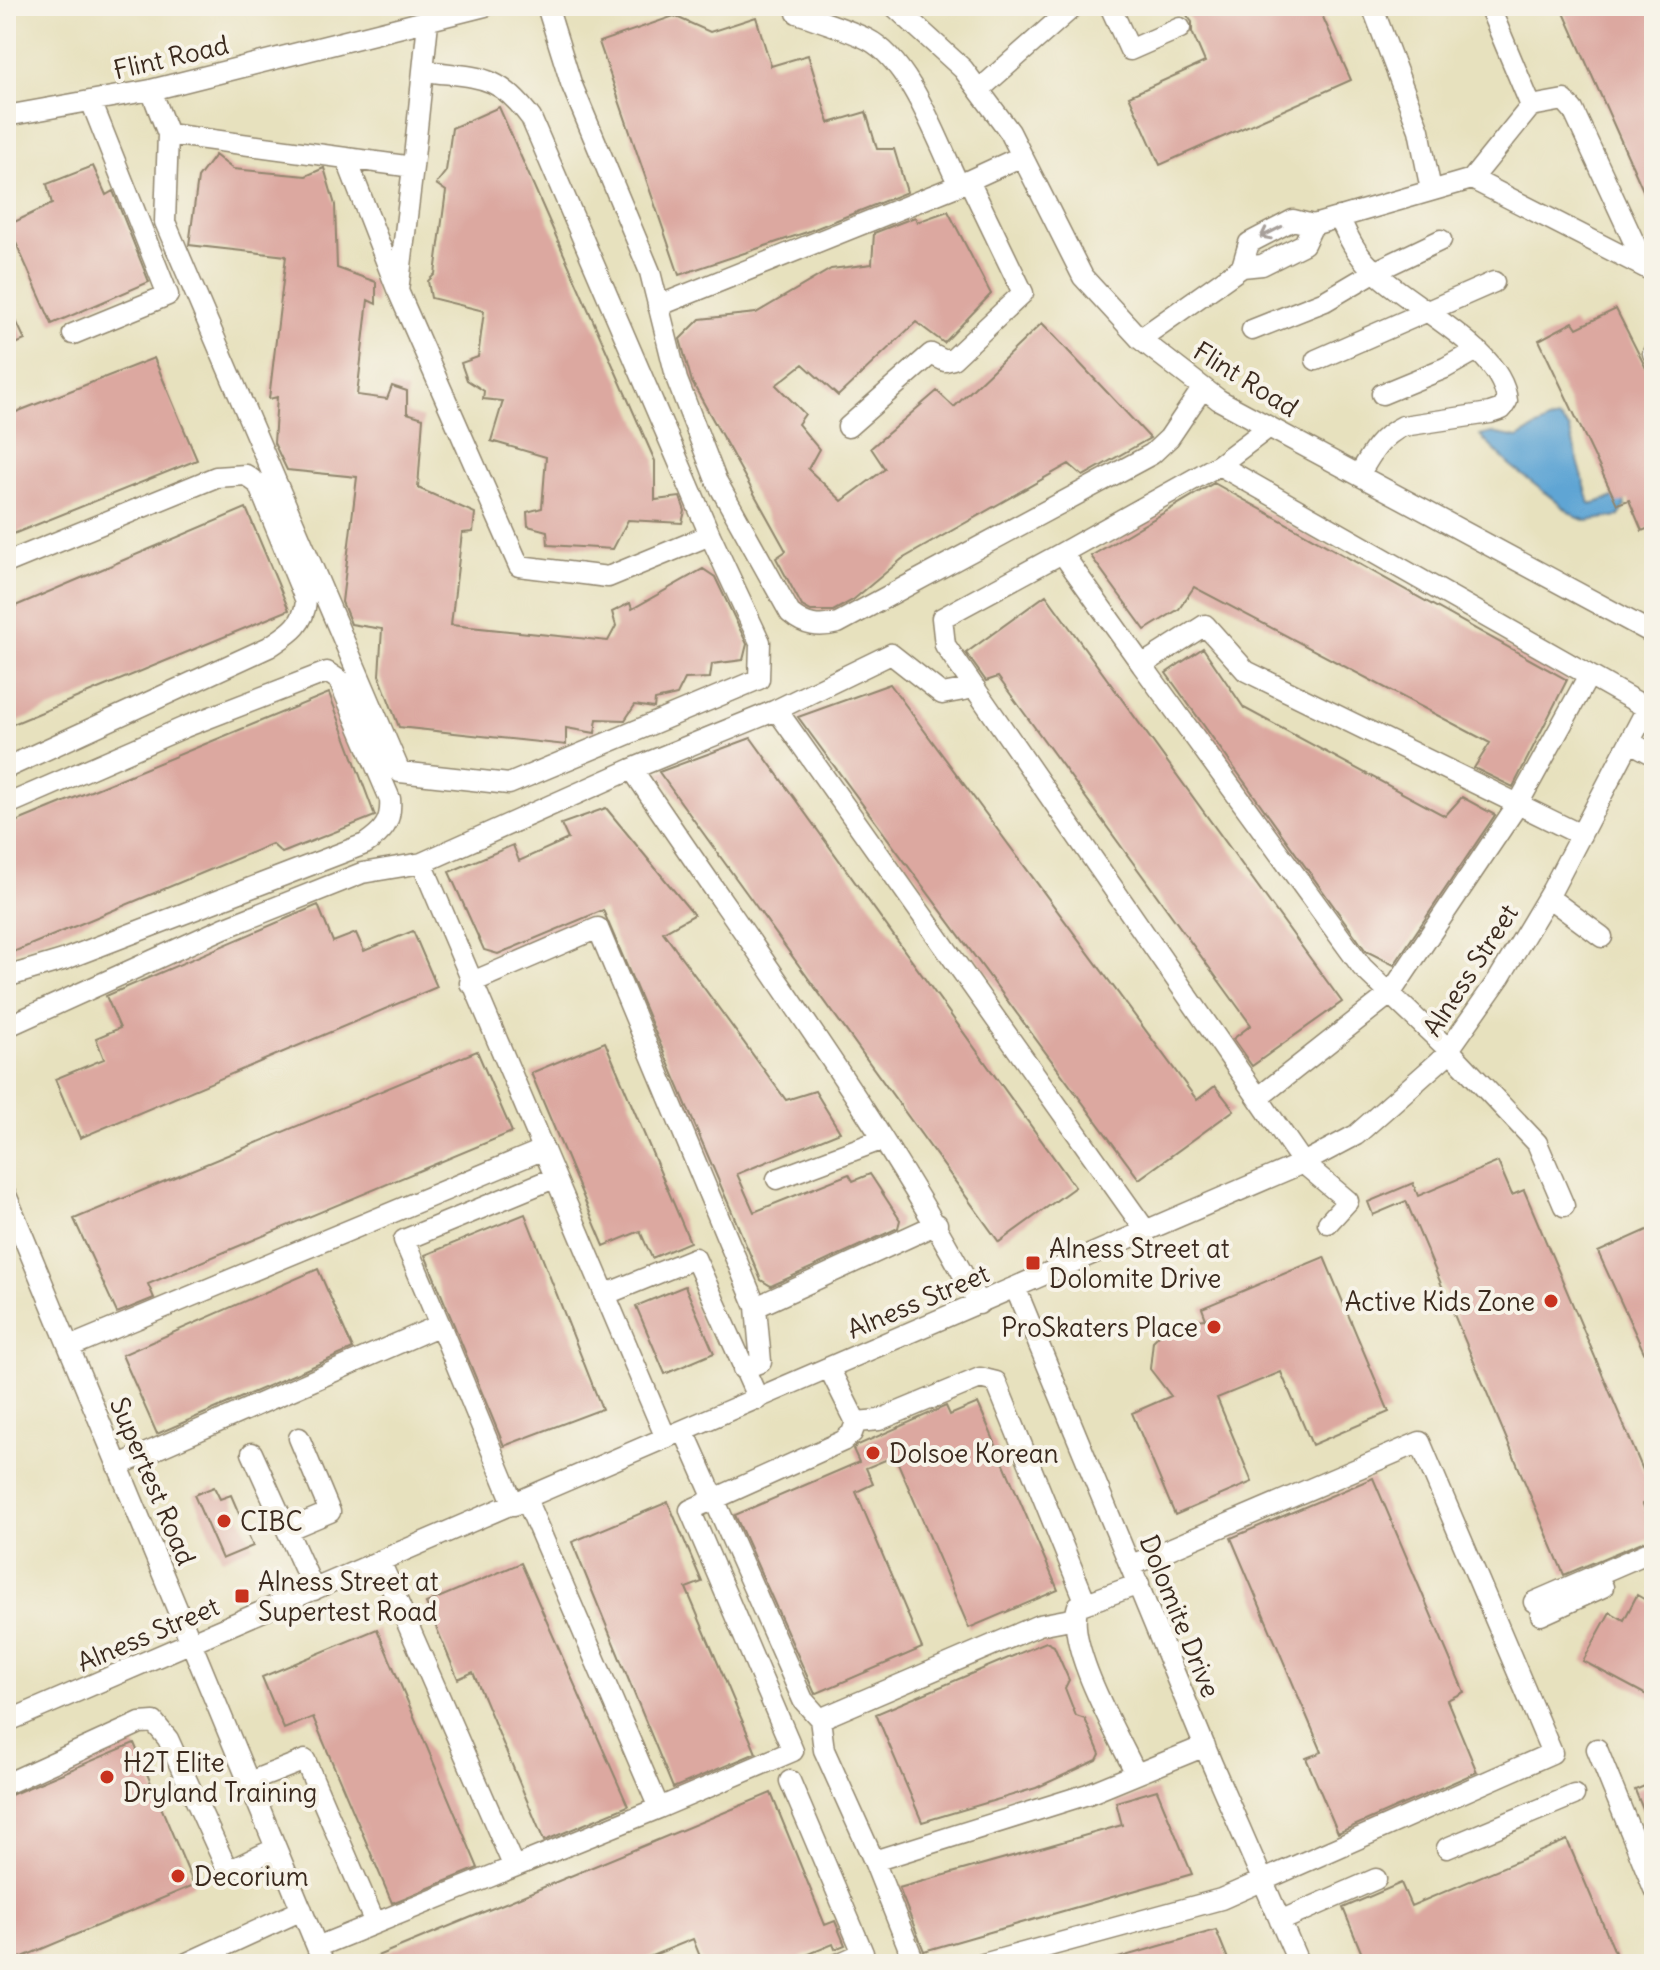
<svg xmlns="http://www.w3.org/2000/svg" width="1660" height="1970" font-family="Delius,sans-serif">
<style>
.water{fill:#5ea5d4;stroke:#4c6879;stroke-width:2}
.building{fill:#dca8a0}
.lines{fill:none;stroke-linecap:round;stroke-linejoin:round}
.minor-casing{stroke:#91866e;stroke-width:23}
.minor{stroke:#fff;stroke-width:20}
.oneway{stroke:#a79f9a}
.poi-dot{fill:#c8321e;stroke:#f7f3e8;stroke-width:3}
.labels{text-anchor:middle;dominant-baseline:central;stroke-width:8;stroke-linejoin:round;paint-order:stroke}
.street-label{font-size:26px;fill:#3b2a1e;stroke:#f7f3e8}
.poi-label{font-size:26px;fill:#3b2a1e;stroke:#f7f3e8;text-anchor:start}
</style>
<rect width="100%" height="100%" fill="#f7f3e8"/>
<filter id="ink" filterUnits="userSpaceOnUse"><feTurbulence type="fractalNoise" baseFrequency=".0125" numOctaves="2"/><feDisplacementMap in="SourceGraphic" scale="16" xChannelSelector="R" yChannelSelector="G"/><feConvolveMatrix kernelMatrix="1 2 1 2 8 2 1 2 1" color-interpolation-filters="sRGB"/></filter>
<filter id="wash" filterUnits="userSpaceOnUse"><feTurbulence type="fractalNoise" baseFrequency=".006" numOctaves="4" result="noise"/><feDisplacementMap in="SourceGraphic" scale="32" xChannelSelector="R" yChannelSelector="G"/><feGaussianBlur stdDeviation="1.8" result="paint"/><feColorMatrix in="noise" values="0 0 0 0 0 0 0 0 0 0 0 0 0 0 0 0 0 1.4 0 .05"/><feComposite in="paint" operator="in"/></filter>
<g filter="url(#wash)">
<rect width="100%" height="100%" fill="#e7e1be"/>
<path class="water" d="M1559,419L1569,428L1590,504L1623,495L1625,506L1619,516L1587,521L1576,517L1510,465L1480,436L1492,433L1518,438L1548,421Z"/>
<g id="blocks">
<path class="building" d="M1180,6H1318L1351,80L1160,165L1129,96L1205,62L1192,32V22Z
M1561,6H1654V215Z
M674,16L710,32L756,17L771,66L808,55L829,123L866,112L877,149H894L907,192L807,232L679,275L599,42Z
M499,107L655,461V500L680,497L685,511L682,523L628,520L613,549L548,545L547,531L528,526L527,512L542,508L546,457L491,441L503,401L483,399L484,391L467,380L461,363L478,357L484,311L431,298L428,281L435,274L446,191L436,184L446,171L452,128Z
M215,155L233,169L306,176L324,168L335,205L337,268L376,282V304L368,300L357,395L387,399L392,386L407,391V413L423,418L418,488L475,513L473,532L462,533L451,625L608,641L616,626L612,612L630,603L632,609L703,569L715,577L747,644L743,660L712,664L710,678L685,679L677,695L655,700L654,708L635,705L625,720L597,719L595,733L566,728V745L399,727L379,675L382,629L351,624L342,602L357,477L287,470L274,443L277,397L269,399L286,256L189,245L198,178Z
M93,166L106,195L113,191L149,282L52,324L8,225L52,204L47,184Z
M948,211L991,294L944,343L916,322L838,396L803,364L776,385L805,414L798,424L819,449L808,469L842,501L885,469L871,448L937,391L954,407L1042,323L1150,438L1083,476L1069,464L902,559L853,600L833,611H811L802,606L776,558L786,551L692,382L680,339L700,319L756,313L831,269L872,264L874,233L915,217L917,222Z
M6,299L25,340L6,348Z
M1616,309L1654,384V526L1642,531L1629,500L1617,504L1539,340L1573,322L1577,328Z
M154,358L197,460L6,537V416Z
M1214,483L1567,680L1513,787L1474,768L1490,743L1194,587L1179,609L1145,630L1091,556Z
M246,508L289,610L6,727V610Z
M1046,595L1342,1002L1252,1066L1233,1039L1251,1025L998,677L986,681L966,653Z
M1203,648L1244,708L1445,816L1462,797L1495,815L1394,965L1366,951L1166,673Z
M890,684L1197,1100L1215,1086L1234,1110L1139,1179L798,717Z
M329,693L375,816L282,853L272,844L6,955V826Z
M751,738L1075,1187L999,1242L659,772Z
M606,808L694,915L663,932L786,1100L815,1091L840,1132L737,1174L754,1212L849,1174L853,1181L870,1174L900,1220L898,1228L771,1286L761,1280L603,910L498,954L484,950L449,872L513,845L519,861L568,839L561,824Z
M318,905L333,942L356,933L364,951L413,931L437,987L80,1138L55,1079L104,1059L96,1038L120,1028L106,996Z
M605,1042L690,1242L652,1258L640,1231L604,1246L531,1073Z
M477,1051L512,1132L148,1284L154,1298L117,1313L74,1219Z
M1498,1162L1512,1195L1524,1190L1654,1496V1499L1643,1504L1654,1537L1564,1575L1406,1201L1373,1215L1368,1202L1413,1183L1418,1196Z
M525,1214L602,1409L504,1446L425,1255Z
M1654,1227V1374L1598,1252Z
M1324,1257L1389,1412L1312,1445L1281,1372L1217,1398L1252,1482L1175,1515L1132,1413L1171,1396L1150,1369L1153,1341L1171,1323L1206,1319L1202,1308Z
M318,1269L353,1349L157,1434L122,1355Z
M685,1286L714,1353L665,1374L636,1306Z
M978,1403L1058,1590L969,1628L895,1456L866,1468L873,1484L856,1492L922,1648L815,1694L735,1515L859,1462L853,1449L858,1445L946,1406L950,1415Z
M1373,1478L1464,1692L1447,1700L1477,1772L1338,1833L1306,1758L1322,1752L1231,1538Z
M214,1487L220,1499L231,1495L253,1546L222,1559L194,1495Z
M668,1502L702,1582L686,1588L756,1753L673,1788L572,1542Z
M521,1563L628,1806L544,1841L473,1672L458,1679L426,1603Z
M1637,1595L1654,1605V1699L1583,1661L1610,1612L1624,1620Z
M377,1629L478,1868L392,1903L313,1717L284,1729L262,1677Z
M1046,1642L1054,1646L1069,1680L1065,1688L1076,1716L1085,1719L1100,1754L1097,1760L1036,1788L922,1822L876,1714Z
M134,1743L194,1885L6,1964V1797Z
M1654,1782V1836L1635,1790Z
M1157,1790L1192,1874L924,1951L899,1888L1122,1825L1116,1802Z
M771,1793L825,1925L835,1921L845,1945L835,1949L833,1944L785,1964H703L693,1939L644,1959L647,1964H358Z
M1567,1840L1620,1964H1366L1343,1908L1401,1883L1411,1906Z
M1216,1930L1230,1964H1111V1960Z"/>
</g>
</g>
<g filter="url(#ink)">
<use href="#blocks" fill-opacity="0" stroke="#91866e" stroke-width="2"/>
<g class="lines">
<defs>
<path id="minor" d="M547,6L571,83L650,272L677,380L716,480L790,613C805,626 819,628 838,623L1152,454L1169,438L1202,389
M894,6L963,69L1010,132L1083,277L1140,339L1219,400L1654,634
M1110,6L1130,50L1180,28
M1372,6L1419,130L1431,190
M797,13C820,21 845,28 867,39C911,61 938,143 959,185L1022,156
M151,90L168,134L413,167L428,22
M979,90L1074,6
M1531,106L1564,100L1573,110L1646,268
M6,116L151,90L485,6
M168,134L165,222L400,772L509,784L759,679L760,642L710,535L531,118C497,72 477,78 425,71
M346,158L397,289
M413,167L398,291L519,566L608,577L710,535
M1472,179L1531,106L1489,6
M1339,217C1348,237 1356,254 1372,269C1408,306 1502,347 1507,401L1502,409L1490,413L1403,426C1380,437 1371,454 1359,475
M1313,225L1472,179L1654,272
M658,306L959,185
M1252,330L1325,301L1374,272L1441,240
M73,334L168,295L91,101
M1140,339L1242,267L1262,265L1304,244L1313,225L1293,220L1249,243L1242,267
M1653,353H1654
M1316,360L1494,282
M1382,394L1445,368L1477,350
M848,427L931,354L945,361L953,359L1023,293L969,181
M1219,465L1269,427
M1062,553L942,618L945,645L1303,1163L1348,1201L1328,1223
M6,563L216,477L246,475L258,484L306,601C304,626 288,634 269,647L6,768
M1142,665L1062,553L1219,465L1647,708
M774,711L891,654L942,694L975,688
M1630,742L1654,755
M6,805L185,727L327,672L339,680L390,799C392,822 383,832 365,844L63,960L6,977
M422,863L632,769
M1548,897L1602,937
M470,983L598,928L756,1307L937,1224
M6,1027L224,928L362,873L422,863L666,1438
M1258,1098L1390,994L1518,804L1589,675
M777,1179L881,1140
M6,1195L324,1964
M1564,1206L1537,1143L1449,1050L1362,967L1142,665L1205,625L1246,671L1581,835
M1015,1287L1212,1764L1299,1964
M604,1295L695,1258L758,1399
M979,1304C880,1116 750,945 632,769L774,711L781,716L1146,1231
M440,1325L404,1240L554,1178
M69,1347L542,1150
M743,1369L761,1362L756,1307
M856,1422L879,1420L980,1378L996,1382L1086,1603
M684,1431L803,1700L820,1719
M252,1453L314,1590
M117,1466L440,1325L514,1505
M526,1499L659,1808L793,1751L690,1510L843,1441L852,1433L856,1422L829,1368
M287,1530L330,1512L299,1438
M380,1561L513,1865
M1534,1602L1654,1550
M1541,1615L1603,1587
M6,1722L1303,1163L1356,1135L1443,1058L1500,977L1552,890L1654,695
M1597,1749L1654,1889
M1136,1774C1119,1737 1064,1644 1078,1606L1139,1584
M790,1781L863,1953L838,1964
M249,1782L305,1760L375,1923
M6,1784L140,1723L154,1722L168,1739L226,1867H237L276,1848
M1447,1848L1574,1795
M874,1861L824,1750L820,1719L1039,1625L1076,1618
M1280,1921L1376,1879
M317,1947L659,1808
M185,1964L302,1910
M915,1964L874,1861L1088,1794L1205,1746
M983,1964L1221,1899L1552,1753L1420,1442L1132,1565"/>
</defs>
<use href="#minor" class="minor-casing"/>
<use href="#minor" class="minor"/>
</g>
<defs><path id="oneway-shaft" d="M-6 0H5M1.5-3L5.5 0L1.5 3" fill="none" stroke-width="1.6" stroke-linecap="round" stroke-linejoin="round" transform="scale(2)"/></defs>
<use class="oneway" href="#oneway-shaft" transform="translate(1271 232) rotate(153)"/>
</g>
<g class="poi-dot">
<rect x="1025" y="1255" width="16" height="16" rx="4"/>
<circle cx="1551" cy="1301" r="8"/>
<circle cx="1214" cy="1327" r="8"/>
<circle cx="873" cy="1453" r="8"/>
<circle cx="224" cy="1521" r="8"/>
<rect x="234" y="1588" width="16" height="16" rx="4"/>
<circle cx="107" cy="1777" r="8"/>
<circle cx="178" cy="1876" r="8"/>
</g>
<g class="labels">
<g class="street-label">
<text transform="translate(171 57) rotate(-13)">Flint Road</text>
<text transform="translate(1246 379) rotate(32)">Flint Road</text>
<text transform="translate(1470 970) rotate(-57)">Alness Street</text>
<text transform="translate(918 1301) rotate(-23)">Alness Street</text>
<text transform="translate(153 1481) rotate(67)">Supertest Road</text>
<text transform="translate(1180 1616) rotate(68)">Dolomite Drive</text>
<text transform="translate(148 1634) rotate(-23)">Alness Street</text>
</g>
<g class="poi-label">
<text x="1049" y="1248">Alness Street at<tspan x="1049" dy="30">Dolomite Drive</tspan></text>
<text x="1535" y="1301" text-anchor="end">Active Kids Zone</text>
<text x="1198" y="1327" text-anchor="end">ProSkaters Place</text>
<text x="889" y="1453">Dolsoe Korean</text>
<text x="240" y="1521">CIBC</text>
<text x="258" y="1581">Alness Street at<tspan x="258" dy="30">Supertest Road</tspan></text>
<text x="123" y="1762">H2T Elite<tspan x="123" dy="30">Dryland Training</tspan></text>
<text x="194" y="1876">Decorium</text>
</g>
</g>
<rect width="1660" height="1970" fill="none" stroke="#f7f3e8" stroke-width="32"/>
</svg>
